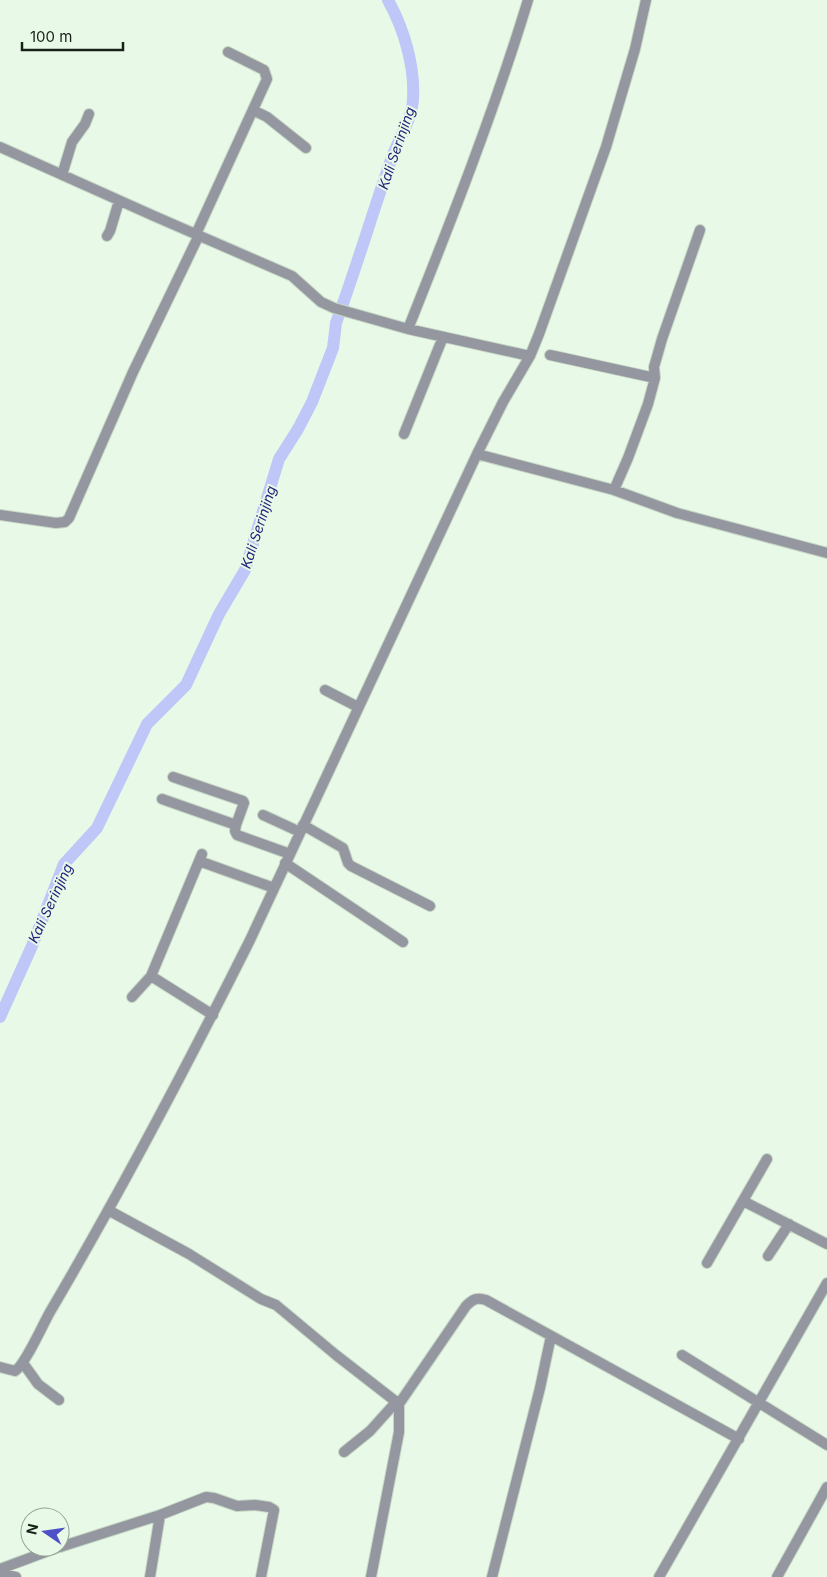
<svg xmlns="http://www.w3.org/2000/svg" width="827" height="1577" font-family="Inter,sans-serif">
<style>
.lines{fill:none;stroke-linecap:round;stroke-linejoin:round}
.river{stroke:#bec7f8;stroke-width:12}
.minor-casing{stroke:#c7d7c6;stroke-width:12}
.minor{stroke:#9496a0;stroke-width:10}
.labels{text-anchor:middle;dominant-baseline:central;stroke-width:4;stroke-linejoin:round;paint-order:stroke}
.water-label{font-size:14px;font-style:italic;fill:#27237c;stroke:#e8fae7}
</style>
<rect width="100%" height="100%" fill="#e8fae7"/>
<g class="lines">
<path class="river" d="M0,1017L32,946L64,864L97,828L147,724L186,685L219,614L245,570L279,459L298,429L312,402L333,348L336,323C356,269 372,214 391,160C398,139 412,121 413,99C415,66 404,29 388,0"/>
<defs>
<path id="minor" d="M253,110L267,117L306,148
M0,147L154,216L292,276L321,302L334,308L408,329L530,356
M62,175L72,142L85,124L89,114
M196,234L267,79L264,70L228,52
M107,236L110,231L119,201
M408,329C451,221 494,112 528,0
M550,355L655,378
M404,434L443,337
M477,454L614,490L677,513L827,553
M614,490L628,458L648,404L655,378L654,367L662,339L700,230
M0,515L56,523L65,522L69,518L133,372L199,235
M325,690L358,707
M173,777L243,801L244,803L236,825
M162,799L236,825L235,831L237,835L290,854
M263,815L300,832
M303,825L343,848L348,863L351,866L430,906
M199,861L274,888
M285,863L403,942
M151,976L213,1015
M132,997L151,976L202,854
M743,1201L827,1244
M108,1210L189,1254L261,1299L276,1305L336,1355L399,1404V1432L371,1577
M768,1256L789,1224
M707,1263L767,1159
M682,1355L827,1445
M23,1363L38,1384L59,1400
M0,1367L15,1371C25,1365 43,1324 50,1312C121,1191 187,1066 250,940L477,454L503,402L530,356L539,334L606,147L635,49L646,0
M399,1404L466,1306C473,1299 477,1297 486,1300L739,1439
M344,1452L370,1431L397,1401
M60,1547L160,1515L206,1497L214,1498L237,1506L255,1505L269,1507L274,1510L261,1577
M0,1569L59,1547
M0,1572L16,1577
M150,1577L160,1515
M492,1577L540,1388L551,1336
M659,1577L827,1283
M777,1577L827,1487"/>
</defs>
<use href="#minor" class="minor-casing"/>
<use href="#minor" class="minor"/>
</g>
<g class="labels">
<g class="water-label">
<text transform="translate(396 148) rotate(-71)">Kali Serinjing</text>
<text transform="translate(258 527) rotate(-72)">Kali Serinjing</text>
<text transform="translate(50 903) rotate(-65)">Kali Serinjing</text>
</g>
</g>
<g transform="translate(45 1532) rotate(283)"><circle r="24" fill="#e8fae7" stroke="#95a395"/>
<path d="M0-4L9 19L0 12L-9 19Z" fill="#4d50c6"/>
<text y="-8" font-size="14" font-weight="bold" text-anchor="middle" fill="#192019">N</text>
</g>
<path d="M22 42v8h101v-8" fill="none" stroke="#192019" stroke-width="2.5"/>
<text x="30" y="42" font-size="15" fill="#192019" stroke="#e8fae7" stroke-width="4" paint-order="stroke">100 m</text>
</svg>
